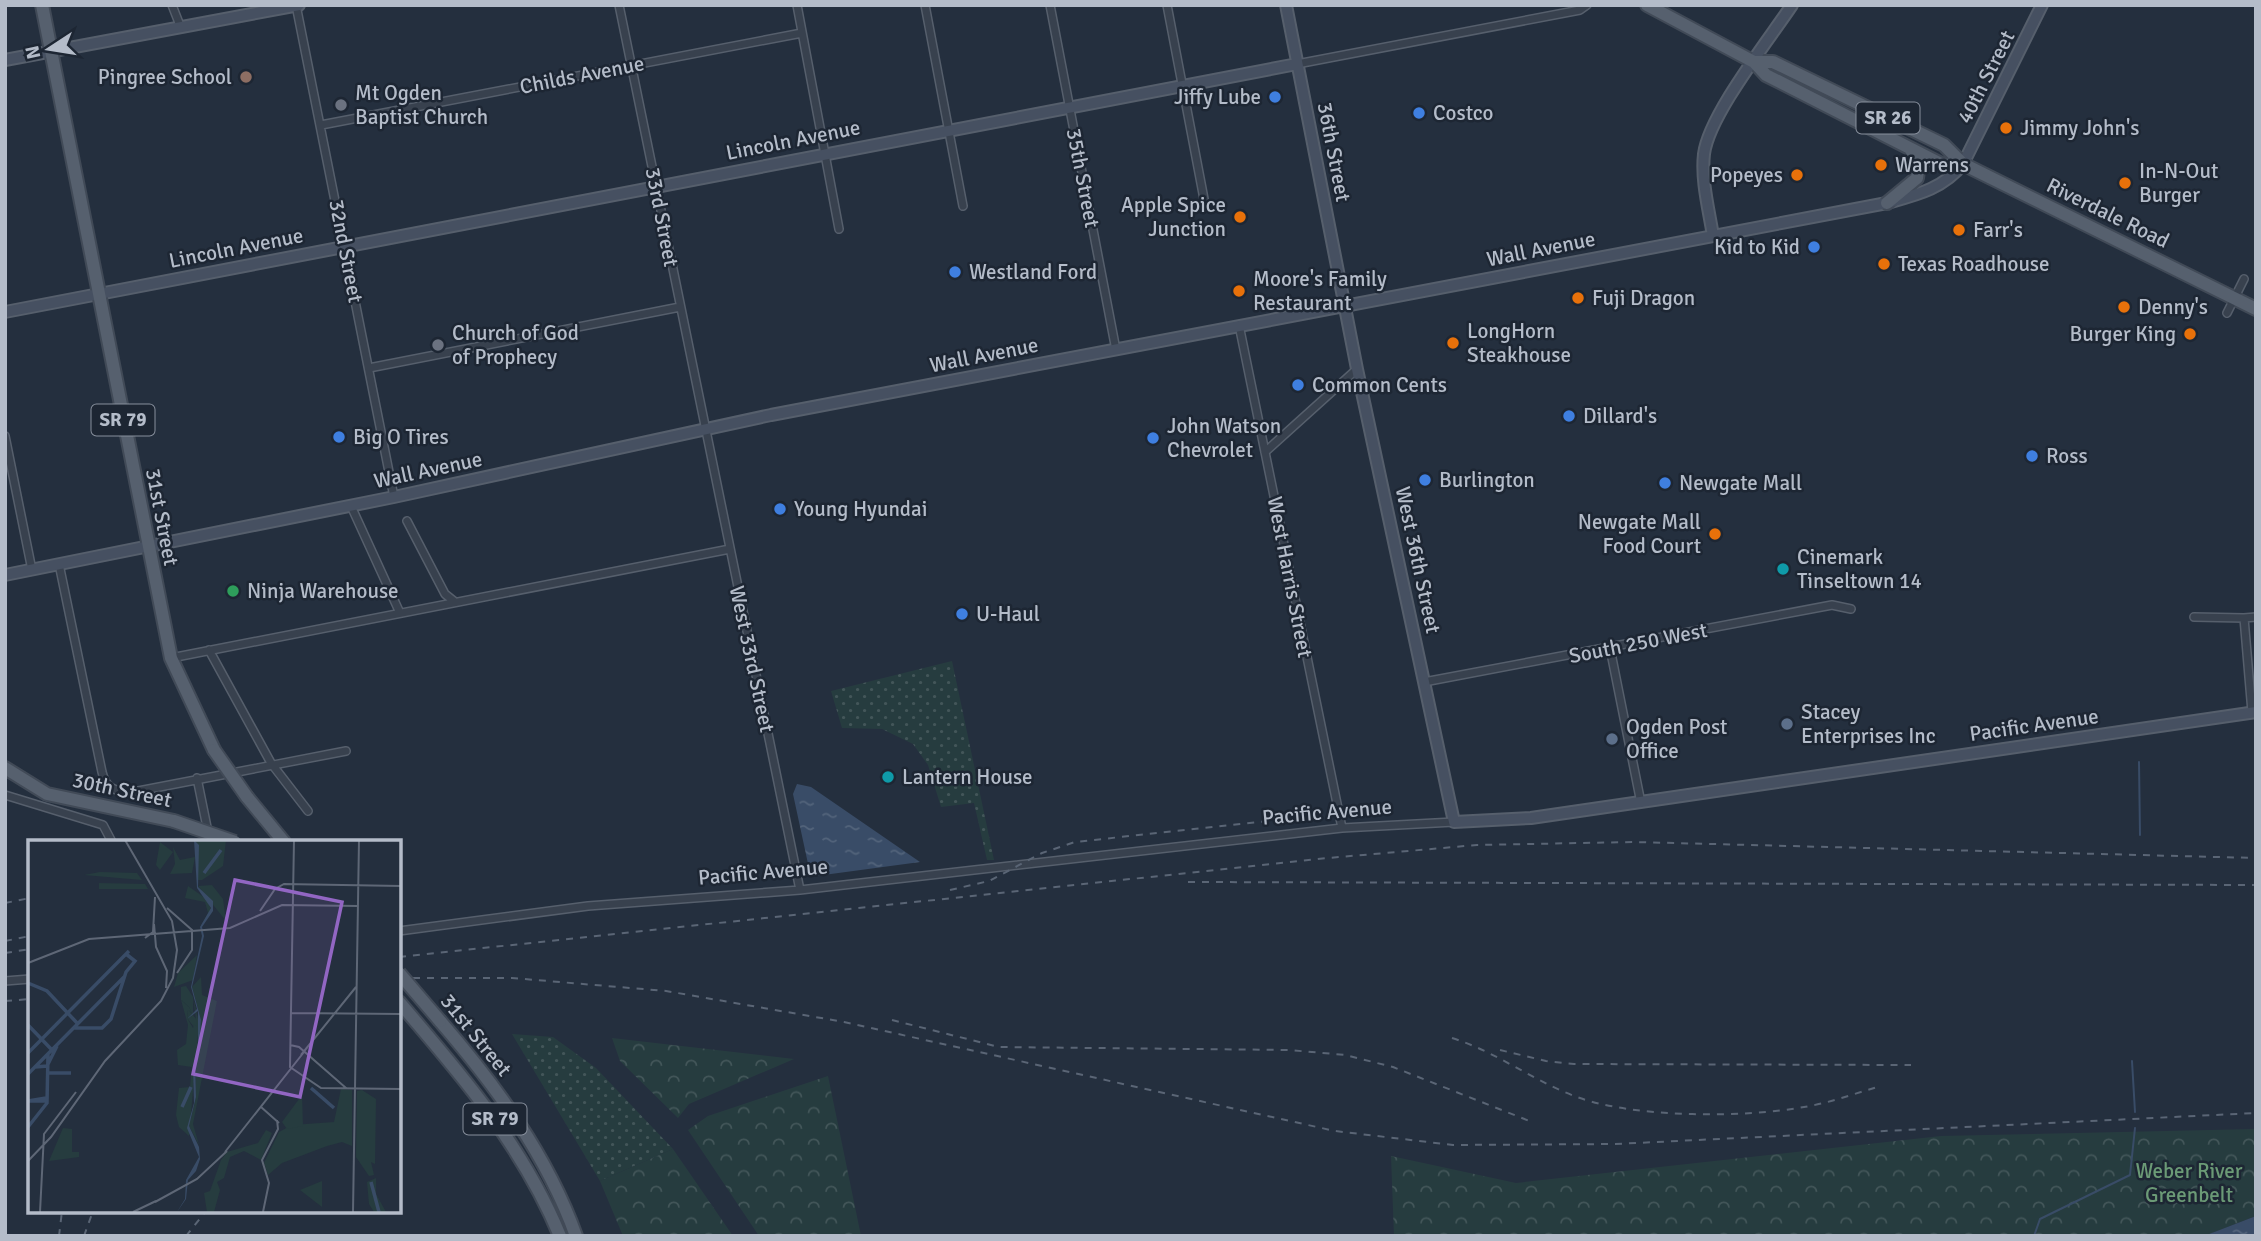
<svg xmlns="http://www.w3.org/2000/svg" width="2261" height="1241" font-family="Signika,sans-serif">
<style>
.grass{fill:url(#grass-dots)}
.forest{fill:url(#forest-crowns)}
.water{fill:url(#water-ripples)}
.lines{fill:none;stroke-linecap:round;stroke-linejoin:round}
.stream{stroke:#394c67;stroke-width:2}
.street-casing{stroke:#565f6c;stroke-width:10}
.secondary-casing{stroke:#565f6c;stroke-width:14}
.primary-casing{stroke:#414a57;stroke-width:16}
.street{stroke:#38414e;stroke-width:7}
.secondary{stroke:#465061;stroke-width:10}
.primary{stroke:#56606e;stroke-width:12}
.rail{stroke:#5a6575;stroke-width:2;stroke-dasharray:7 7;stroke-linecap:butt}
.primary-bridge-casing{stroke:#414a57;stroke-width:16;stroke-linecap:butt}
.primary-bridge{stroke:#56606e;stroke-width:12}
.education-dot{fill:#8d6e63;stroke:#1d2633;stroke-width:2.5}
.shop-dot{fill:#3f7fe0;stroke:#1d2633;stroke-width:2.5}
.worship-dot{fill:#6b7280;stroke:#1d2633;stroke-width:2.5}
.food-dot{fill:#e8710a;stroke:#1d2633;stroke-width:2.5}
.culture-dot{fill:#0f9aa8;stroke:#1d2633;stroke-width:2.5}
.leisure-dot{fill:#2e9e5b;stroke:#1d2633;stroke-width:2.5}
.service-dot{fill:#5c6f8a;stroke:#1d2633;stroke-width:2.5}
.labels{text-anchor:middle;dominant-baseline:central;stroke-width:5;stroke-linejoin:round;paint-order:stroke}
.shield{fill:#1d2633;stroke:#878f9c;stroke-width:2}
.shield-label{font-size:19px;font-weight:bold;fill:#b4bcc9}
.street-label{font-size:21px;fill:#b4bcc9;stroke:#1d2633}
.poi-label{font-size:21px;fill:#b4bcc9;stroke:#1d2633;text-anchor:start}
.park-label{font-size:21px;fill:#6b9a76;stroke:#1d2633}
.inset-river{fill:none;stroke:#394c67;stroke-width:3.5}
.inset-road{fill:none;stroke:#5e6776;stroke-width:2}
.view{fill:#9266c3;fill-opacity:0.15;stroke:#9266c3;stroke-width:3.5}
.inset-edge{fill:none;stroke:#b4bcc9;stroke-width:3.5}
</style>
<defs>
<pattern id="grass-dots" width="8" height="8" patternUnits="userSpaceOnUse" patternTransform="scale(1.75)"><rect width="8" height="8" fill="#263c3f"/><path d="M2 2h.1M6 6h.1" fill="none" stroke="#435659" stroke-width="1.8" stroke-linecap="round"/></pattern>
<pattern id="forest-crowns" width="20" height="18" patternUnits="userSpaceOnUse" patternTransform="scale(1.75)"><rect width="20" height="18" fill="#263c3f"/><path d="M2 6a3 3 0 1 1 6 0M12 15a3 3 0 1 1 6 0" fill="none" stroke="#435659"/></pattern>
<pattern id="water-ripples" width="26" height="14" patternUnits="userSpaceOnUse" patternTransform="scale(1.75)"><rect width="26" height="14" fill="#394c67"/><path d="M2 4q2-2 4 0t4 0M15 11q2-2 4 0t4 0" fill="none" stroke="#53647b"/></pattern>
</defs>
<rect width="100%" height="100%" fill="#242f3e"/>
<path class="grass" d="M952,661L994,860H987L974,803L941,807L928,765L913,744L882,729L842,728L831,691Z
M512,1034L553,1037L596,1068L673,1149L600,1181Z"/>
<path class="forest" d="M612,1038L794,1059L689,1104L678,1118L620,1061Z
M828,1076L861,1236H759L688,1130L708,1116Z
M2256,1129V1216L2204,1236H1394L1391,1156L1516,1183L1941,1136Z
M673,1149L733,1236H623L600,1181Z"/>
<path class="water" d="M797,784L811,787L920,862L816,876L810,873L793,794Z
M2256,1216V1236H2204Z"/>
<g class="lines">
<path class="stream" d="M2139,762L2140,835
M2132,1061L2135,1112
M2034,1236L2040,1219L2130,1175L2135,1128"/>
<defs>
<path id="street" d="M172,5L181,28
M296,5L394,497
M619,5L800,890
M797,5L839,229
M925,5L963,206
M1050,5L1116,350
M1167,5L1204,199
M1297,64L1580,10L1587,5
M321,125L802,33
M2227,313L2244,279
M1239,325L1342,828
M369,368L680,307
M5,436L32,570
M1265,452L1357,369
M351,506L400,613
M407,521L445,594L455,602
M59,564L102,772C106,788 113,790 128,793L346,751
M2194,617L2244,618
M1610,648L1641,803
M209,650L271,763L308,811
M171,658L730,549
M1424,682L1832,605L1851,609
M2252,712L2244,618L2256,617
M197,778L210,842
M5,795L103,825L112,842
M399,931L588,906L800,890L1342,828L1454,822
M5,981L30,979"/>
<path id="secondary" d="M1286,5L1357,369L1454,822L1531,818L2256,712
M5,60L299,5
M1713,236C1709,210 1701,181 1704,154C1709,115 1768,41 1792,5
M5,312L1297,64
M5,575L394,497L771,415L1887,203C1916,195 1943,189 1963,164L2042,5"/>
<path id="primary" d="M42,5L171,658L214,750
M1647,5L1754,62L1766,75L1943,165L1963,164
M1754,62H1773L1944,145L1963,164L2256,309
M1887,203L1917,178L1919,163L1911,150
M5,768L47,794L174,821
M247,797L284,842
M399,1002C461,1074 523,1146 560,1236
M440,1021C496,1086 547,1155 576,1236"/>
</defs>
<use href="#street" class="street-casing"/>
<use href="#secondary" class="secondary-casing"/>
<use href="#primary" class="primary-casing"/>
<use href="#street" class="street"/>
<use href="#secondary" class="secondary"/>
<use href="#primary" class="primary"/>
<path class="rail" d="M1188,882L2256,885
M950,890L989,881L1042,853L1075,842L1313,816
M5,903L30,898
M5,941L30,936
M5,953L30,949
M399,957L1328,858L1477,845L1634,842L2256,858
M399,978H512L666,991L844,1022L1335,1131L1453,1145L1615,1144L2256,1113
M5,1001L30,999
M892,1020L999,1047L1289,1050L1345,1055L1393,1067L1532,1122
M1452,1038C1497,1052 1533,1081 1577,1097C1634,1118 1744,1118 1804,1107C1830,1103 1856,1093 1881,1086
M1500,1050L1546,1061L1574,1064L1911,1065
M59,1236L62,1211
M84,1236L93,1211
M186,1236L206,1211"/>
<defs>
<path id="primary-bridge" d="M214,750L247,797
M174,821L235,842
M399,973L440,1021"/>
</defs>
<use href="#primary-bridge" class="primary-bridge-casing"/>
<use href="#primary-bridge" class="primary-bridge"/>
</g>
<circle class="education-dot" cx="246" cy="77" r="7"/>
<g class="shop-dot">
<circle cx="1275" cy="97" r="7"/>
<circle cx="1419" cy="113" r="7"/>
<circle cx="1814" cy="247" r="7"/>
<circle cx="955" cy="272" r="7"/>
<circle cx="1298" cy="385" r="7"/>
<circle cx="1569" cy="416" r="7"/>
<circle cx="339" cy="437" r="7"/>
<circle cx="1153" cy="438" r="7"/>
<circle cx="2032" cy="456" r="7"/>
<circle cx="1425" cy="480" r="7"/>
<circle cx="1665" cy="483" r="7"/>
<circle cx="780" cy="509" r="7"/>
<circle cx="962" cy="614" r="7"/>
</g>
<g class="worship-dot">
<circle cx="341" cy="105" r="7"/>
<circle cx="438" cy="345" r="7"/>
</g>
<g class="food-dot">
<circle cx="2006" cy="128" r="7"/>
<circle cx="1881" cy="165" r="7"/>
<circle cx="1797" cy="175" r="7"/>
<circle cx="2125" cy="183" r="7"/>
<circle cx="1240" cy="217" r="7"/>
<circle cx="1959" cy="230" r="7"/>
<circle cx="1884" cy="264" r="7"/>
<circle cx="1239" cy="291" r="7"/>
<circle cx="1578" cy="298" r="7"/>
<circle cx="2124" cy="307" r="7"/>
<circle cx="2190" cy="334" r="7"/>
<circle cx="1453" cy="343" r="7"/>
<circle cx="1715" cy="534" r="7"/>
</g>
<g class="culture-dot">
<circle cx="1783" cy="569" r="7"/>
<circle cx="888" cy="777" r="7"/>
</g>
<circle class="leisure-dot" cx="233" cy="591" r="7"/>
<g class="service-dot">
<circle cx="1787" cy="724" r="7"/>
<circle cx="1612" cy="739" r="7"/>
</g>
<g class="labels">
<g class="shield">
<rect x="1856.5" y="102.5" width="63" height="31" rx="5"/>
<rect x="91.5" y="404.5" width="63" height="31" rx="5"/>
<rect x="463.5" y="1103.5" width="63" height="31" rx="5"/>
</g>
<g class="shield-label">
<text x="1888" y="118">SR 26</text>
<text x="123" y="420">SR 79</text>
<text x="495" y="1119">SR 79</text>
</g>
<g class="street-label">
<text transform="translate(582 75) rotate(-11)">Childs Avenue</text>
<text transform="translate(1986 77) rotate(-63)">40th Street</text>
<text transform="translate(793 140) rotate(-11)">Lincoln Avenue</text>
<text transform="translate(1334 152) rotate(79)">36th Street</text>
<text transform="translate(1083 178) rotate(79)">35th Street</text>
<text transform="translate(2108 213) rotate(26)">Riverdale Road</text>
<text transform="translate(662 217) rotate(79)">33rd Street</text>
<text transform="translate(236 248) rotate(-11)">Lincoln Avenue</text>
<text transform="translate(1541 249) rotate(-11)">Wall Avenue</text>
<text transform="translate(346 251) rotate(79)">32nd Street</text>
<text transform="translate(984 355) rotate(-11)">Wall Avenue</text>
<text transform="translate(428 470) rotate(-12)">Wall Avenue</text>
<text transform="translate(162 517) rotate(79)">31st Street</text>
<text transform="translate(1418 560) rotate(78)">West 36th Street</text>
<text transform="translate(1290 577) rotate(79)">West Harris Street</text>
<text transform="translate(1638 643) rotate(-11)">South 250 West</text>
<text transform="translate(752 659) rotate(78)">West 33rd Street</text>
<text transform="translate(2034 725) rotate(-8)">Pacific Avenue</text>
<text transform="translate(122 790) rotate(12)">30th Street</text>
<text transform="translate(1327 812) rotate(-5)">Pacific Avenue</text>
<text transform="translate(763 872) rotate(-5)">Pacific Avenue</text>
<text transform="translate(476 1035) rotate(51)">31st Street</text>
</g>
<g class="poi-label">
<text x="232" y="77" text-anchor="end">Pingree School</text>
<text x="355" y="93">Mt Ogden<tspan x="355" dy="24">Baptist Church</tspan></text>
<text x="1261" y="97" text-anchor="end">Jiffy Lube</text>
<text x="1433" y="113">Costco</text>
<text x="2020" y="128">Jimmy John's</text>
<text x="1895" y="165">Warrens</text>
<text x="2139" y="171">In-N-Out<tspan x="2139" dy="24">Burger</tspan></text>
<text x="1783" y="175" text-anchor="end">Popeyes</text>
<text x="1226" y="205" text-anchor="end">Apple Spice<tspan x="1226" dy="24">Junction</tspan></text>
<text x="1973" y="230">Farr's</text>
<text x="1800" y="247" text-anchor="end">Kid to Kid</text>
<text x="1898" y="264">Texas Roadhouse</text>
<text x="969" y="272">Westland Ford</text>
<text x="1253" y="279">Moore's Family<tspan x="1253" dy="24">Restaurant</tspan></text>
<text x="1592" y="298">Fuji Dragon</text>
<text x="2138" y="307">Denny's</text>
<text x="1467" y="331">LongHorn<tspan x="1467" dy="24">Steakhouse</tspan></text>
<text x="452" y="333">Church of God<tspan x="452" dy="24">of Prophecy</tspan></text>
<text x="2176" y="334" text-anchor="end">Burger King</text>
<text x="1312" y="385">Common Cents</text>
<text x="1583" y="416">Dillard's</text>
<text x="1167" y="426">John Watson<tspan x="1167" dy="24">Chevrolet</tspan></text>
<text x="353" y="437">Big O Tires</text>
<text x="2046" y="456">Ross</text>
<text x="1439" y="480">Burlington</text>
<text x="1679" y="483">Newgate Mall</text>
<text x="794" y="509">Young Hyundai</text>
<text x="1701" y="522" text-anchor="end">Newgate Mall<tspan x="1701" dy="24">Food Court</tspan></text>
<text x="1797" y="557">Cinemark<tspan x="1797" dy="24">Tinseltown 14</tspan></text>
<text x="247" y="591">Ninja Warehouse</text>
<text x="976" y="614">U-Haul</text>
<text x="1801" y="712">Stacey<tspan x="1801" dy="24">Enterprises Inc</tspan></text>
<text x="1626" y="727">Ogden Post<tspan x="1626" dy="24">Office</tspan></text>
<text x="902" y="777">Lantern House</text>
</g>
<g class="park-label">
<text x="2189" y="1171">Weber River<tspan x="2189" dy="24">Greenbelt</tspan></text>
</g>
</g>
<g transform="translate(28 840)">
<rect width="373" height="373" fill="#242f3e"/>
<path d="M158,146L165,157V175L169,180V191L159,178L160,169L164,174L161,167L153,160V147ZM313,249L324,250V306L314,302L299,306L254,323L240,335L236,323L251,292L264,285L306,282ZM334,250L348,259L347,324L343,322L346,335L341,336L328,317L329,251Z" fill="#263c3f"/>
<path d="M72,32L109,33L114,40L56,35ZM71,43L117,44L120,49H71ZM184,45L195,59L198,81L170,46ZM160,46L180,60L183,70L172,87L180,73L177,62L157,58ZM169,115L165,140L146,147L150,133ZM173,137L174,155L189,161L165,284L171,305L161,286L168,257L167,219L173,180L164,147ZM165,157L171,183L161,296L151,287L148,275L151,248L162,247L164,227L150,225L149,210L158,204L160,185L153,160L161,167L164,173L160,170L159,178L165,188L166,184L169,187ZM238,290L244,293L233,320L216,311L202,317L196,338L189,342L192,350L186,372H179L176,353L182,351L193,320L199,312L230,303ZM348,338V354L358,372H346L341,364L339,342Z" fill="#263c3f"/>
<path d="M145,7L152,20L167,17L164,33L142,34L147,24Z" fill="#263c3f"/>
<path d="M168,0H198L195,26L174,40H170ZM132,2L145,12L132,30L128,25ZM274,255L275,286L259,289L254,282ZM35,288L44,289V312H51V317L21,321ZM294,341V367L272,350Z" fill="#263c3f"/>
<path d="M166,0L171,5L170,47L185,61V71L174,87L176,96L164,147L173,180L171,208L167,219L168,257L161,286L171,307L172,319L168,331L160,340L158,359L149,372L157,359L158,340L171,317L159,288L166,263L165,227L170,206V171L159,179L169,169L163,147L174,96L172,87L183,68L169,48Z" fill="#394c67"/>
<path class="inset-river" d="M176,33L193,10M0,143L19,151L50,184M0,185L24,210M46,188H74L83,179L98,132L107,121L98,114M0,213L101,111M7,227L19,226L29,206M20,233H43M0,234L96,137M283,248L306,268M18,258L0,261H19M154,267L163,247M0,287L19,263L20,214M343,342L351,372"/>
<path class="inset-road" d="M266,0L262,227L293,248L373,249M139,68L164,90V110L149,133M232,71L247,49L256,44L373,46M126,84L128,107L139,131L138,148M117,98L125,92L127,57M0,123L61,99L202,88L254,65L330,66M263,173L373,174M262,205L271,207L318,248M273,215L328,147M233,267L251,283M197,312L276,212M0,321L23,297L77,221L133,161L145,138L149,110L144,81L97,0M127,362L169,339L199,311M12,372L16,294L48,252M105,372L128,361M235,372L241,343L234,320L250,289L249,280M325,372L331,0"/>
<path class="view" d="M207,40L314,62L272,257L165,234Z"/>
<rect width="373" height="373" class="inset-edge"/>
</g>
<rect width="2261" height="1241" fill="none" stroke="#b4bcc9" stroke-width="14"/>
<g transform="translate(49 49) rotate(258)" stroke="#1d2633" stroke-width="5" paint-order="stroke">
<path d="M0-5L12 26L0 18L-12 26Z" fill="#b4bcc9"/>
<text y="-10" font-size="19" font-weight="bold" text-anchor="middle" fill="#b4bcc9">N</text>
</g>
</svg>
